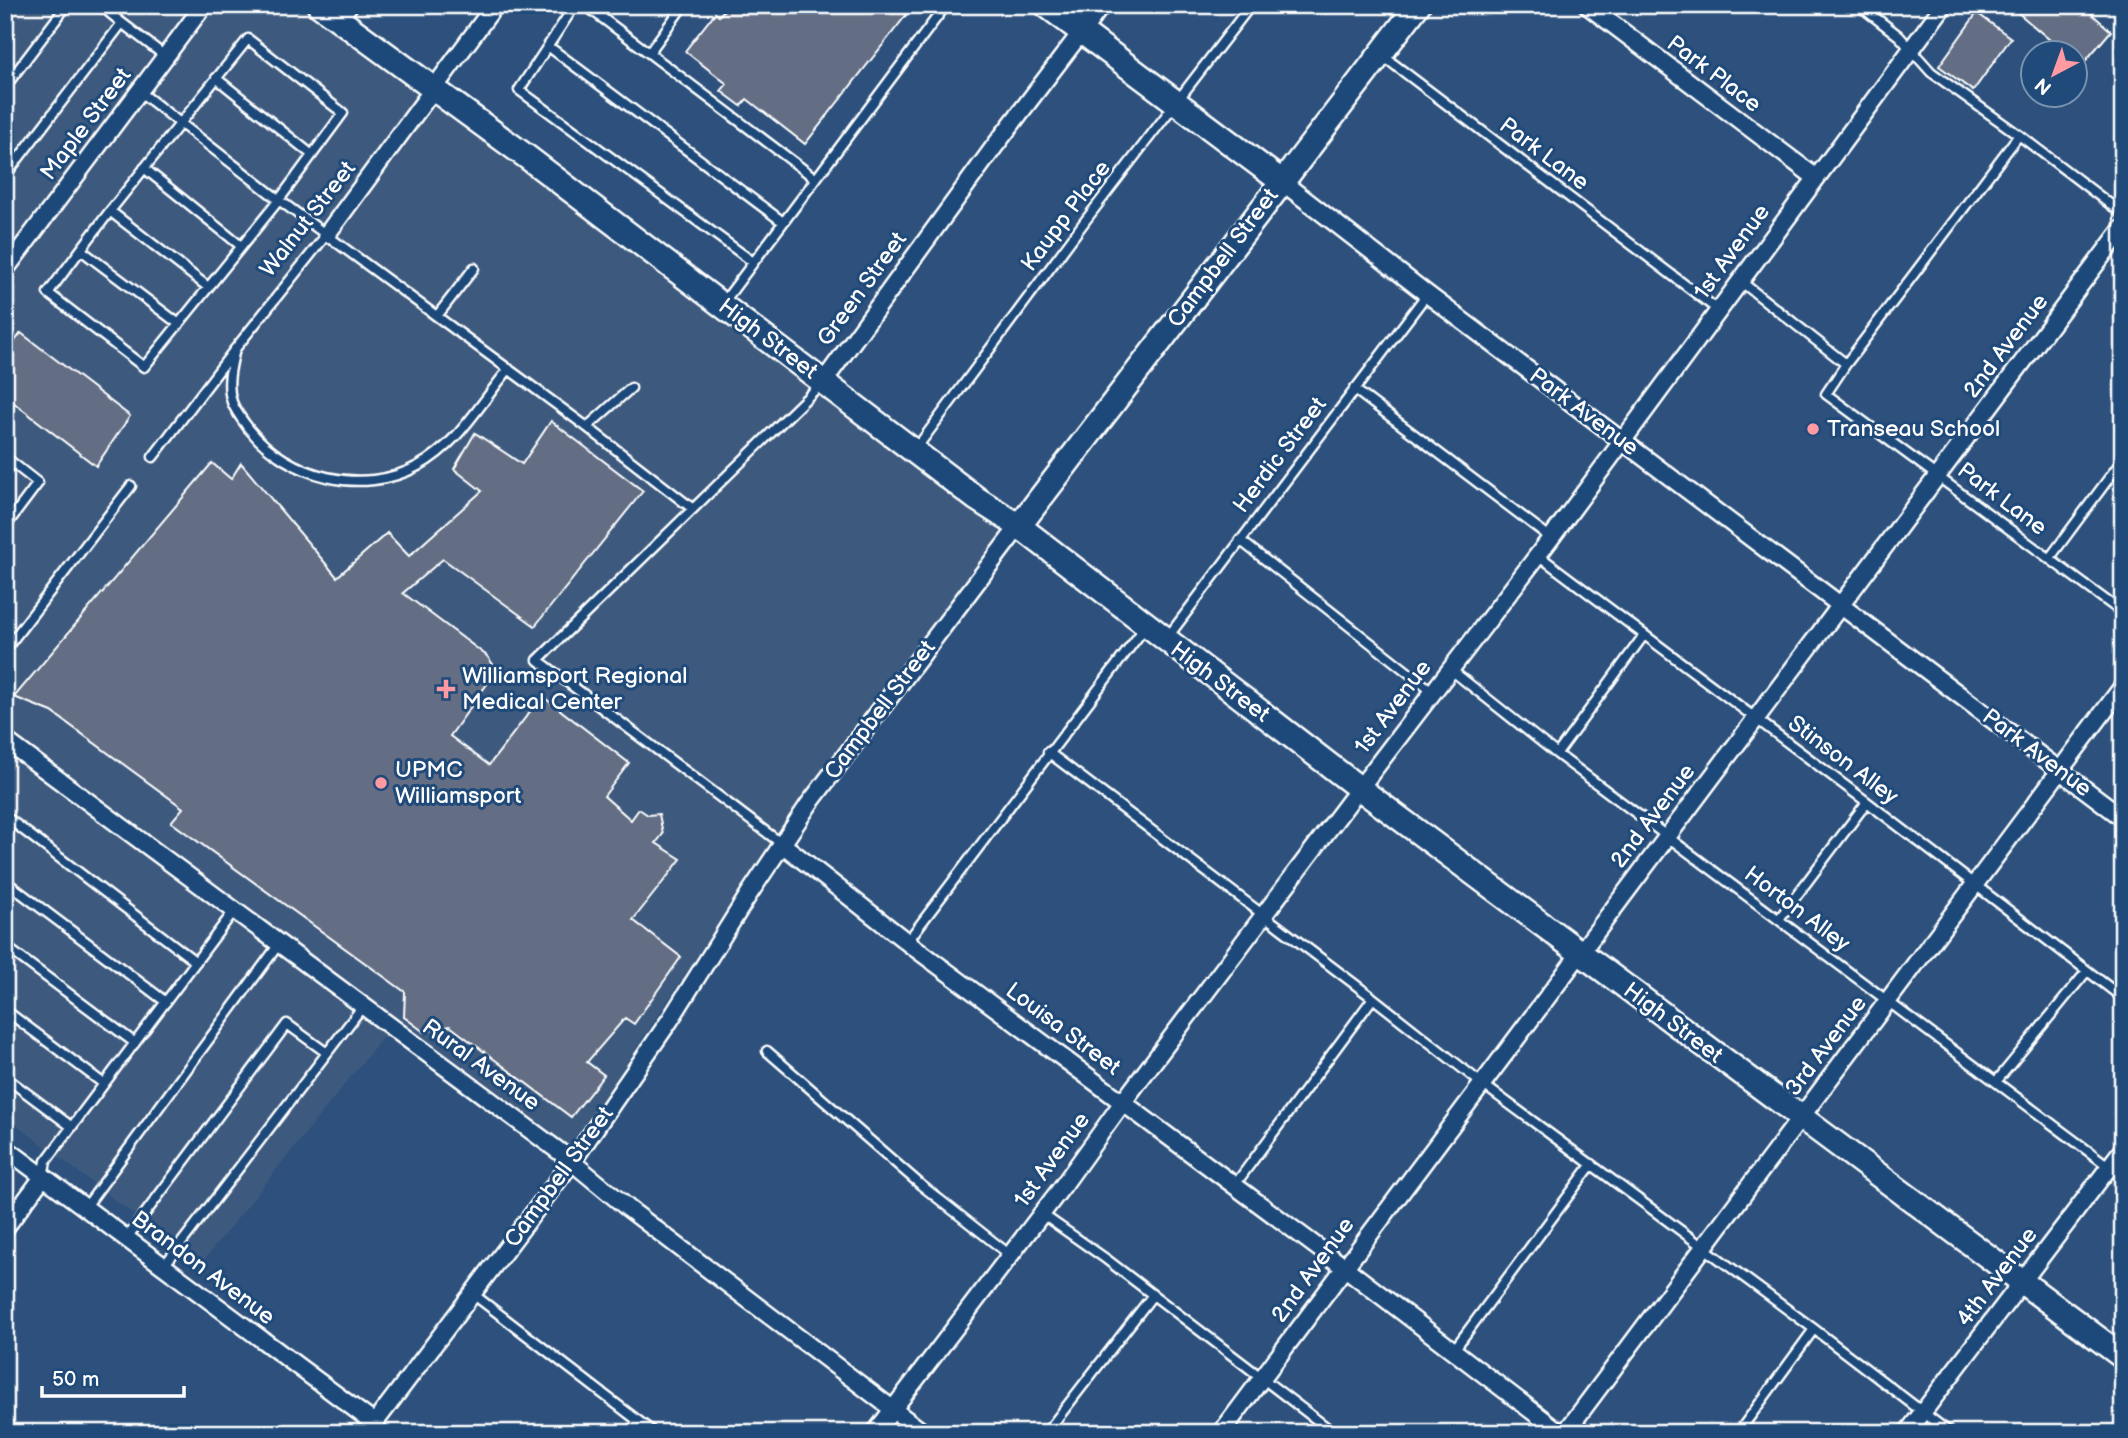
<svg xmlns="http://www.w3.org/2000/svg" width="2128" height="1438" font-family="'Balsamiq Sans',sans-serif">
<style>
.built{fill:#3e5a7e}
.building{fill:#646e84;stroke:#fff;stroke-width:2}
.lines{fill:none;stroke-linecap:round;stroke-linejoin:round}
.lane-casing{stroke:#fff;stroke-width:13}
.street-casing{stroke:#fff;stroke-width:21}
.secondary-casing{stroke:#fff;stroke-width:28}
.lane{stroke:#1f4a7a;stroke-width:8}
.street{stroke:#1f4a7a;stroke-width:16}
.secondary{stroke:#1f4a7a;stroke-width:23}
.poi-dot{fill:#ff9aa2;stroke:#1f4a7a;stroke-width:2.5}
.labels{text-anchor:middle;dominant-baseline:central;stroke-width:6;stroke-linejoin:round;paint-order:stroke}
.street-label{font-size:23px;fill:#fff;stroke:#1f4a7a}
.poi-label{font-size:23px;fill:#fff;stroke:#1f4a7a;text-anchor:start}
</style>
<rect width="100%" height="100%" fill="#2d517c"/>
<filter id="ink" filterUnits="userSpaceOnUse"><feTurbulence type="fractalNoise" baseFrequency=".0143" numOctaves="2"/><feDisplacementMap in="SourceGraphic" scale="14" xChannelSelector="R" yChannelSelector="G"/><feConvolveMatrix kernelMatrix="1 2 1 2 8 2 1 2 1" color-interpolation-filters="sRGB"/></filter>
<g filter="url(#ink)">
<path class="built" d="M5,5H303L1004,533L770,846L570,1148L398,1018L200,1265L5,1116Z"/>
<path class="building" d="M728,5H914L805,144L747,99L741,106L721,91L727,84L685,51L715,13L719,16Z
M2009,5H2082L2111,31L2076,72V52H2064Z
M1977,13L2011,38L1973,91L1939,66Z
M21,333L130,416L96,466L5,396V354Z
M551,421L643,491L535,626L443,559L403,593L487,656L497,670L450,736L489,765L542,696L629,763L604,796L631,820L639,809L648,815L659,814L663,834L656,843L681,859L633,920L681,957L634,1024L625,1018L587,1062L604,1075L571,1117L450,1026L424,1032L404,1017L405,992L171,822L183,808L52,712L14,697L212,463L231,479L241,463L337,577L387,533L409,556L482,491L454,469L475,433L522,464Z"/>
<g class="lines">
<defs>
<path id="lane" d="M575,5L519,90L753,262
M585,5L649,53
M675,5L680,10L649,53L816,179
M1859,5L1899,36L1931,72L2019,135L2123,214
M343,20L354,5
M122,23L165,56
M248,39L343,113L279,200L144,367L48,293L110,211Z
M548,46L783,222
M1383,56L1718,310
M216,78L311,154
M5,87L67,5
M139,91L279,200L587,427L693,509
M2019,135L1846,364L1826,394L2123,613
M144,168L241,246
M5,176L122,23L100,5
M110,211L208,287
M81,250L179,324
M1739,280L1846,364
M723,303L946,5
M437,316L474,268
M235,349C231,366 226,385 232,402C235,411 243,421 249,429C288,477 362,497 418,466C459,444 480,403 509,369
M1354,389L1551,538
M587,427L631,388
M915,450L1085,221L1251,5
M5,457L38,483L5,527
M153,457L235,349L327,234
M1240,540L1433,692
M1538,555L1867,802L2123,998
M2049,559L2123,459
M1167,638L1427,294
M5,650L131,486
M1450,669L1557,754L2123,1177
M1048,752L1373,998L1481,1083L1814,1329L1950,1433
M1557,754L1644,635
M5,816L196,962
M782,844L538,660L821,384
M5,881L166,1002
M1779,919L1867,802
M907,942L1146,626
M5,946L135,1043
M5,1010L104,1084
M767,1051L921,1185L1010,1255
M5,1077L72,1127
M1996,1082L2087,971
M43,1177L46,1161L234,911
M1234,1186L1373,998
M85,1208L279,944
M1042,1214L1106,1259L1334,1433
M126,1239L287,1024L327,1053
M163,1267L363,1006
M473,1294L654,1433
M1453,1351L1592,1164
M629,1433L638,1421
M1046,1433L1152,1296
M1738,1433L1814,1329"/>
<path id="street" d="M1587,5L1815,177
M1281,181L1427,294L2123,818
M327,234L495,5
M5,270L204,5
M824,381L994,147L1102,5
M5,740L560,1152L629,1209L924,1433
M782,844L907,942L1344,1267L1561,1433
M5,1148L374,1423
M5,1228L43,1177
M367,1433L572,1162L670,1020L749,894L809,804L1019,526
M875,1433L1062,1187L1123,1102L1349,802L1551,538L1944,5
M1221,1433L2123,228
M1565,1433L2123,686
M1907,1433L2123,1149"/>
<path id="secondary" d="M319,5L527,157L977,499L1019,526L1359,788L2123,1357
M1046,5L1281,181
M1019,526L1418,5"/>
</defs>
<use href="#lane" class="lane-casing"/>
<use href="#street" class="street-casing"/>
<use href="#secondary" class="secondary-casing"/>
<use href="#lane" class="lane"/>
<use href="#street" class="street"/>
<use href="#secondary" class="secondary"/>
</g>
</g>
<g class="poi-dot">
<circle cx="1813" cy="429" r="7"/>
<path d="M442.5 678.5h7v7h7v7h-7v7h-7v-7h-7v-7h7z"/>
<circle cx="381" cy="783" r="7"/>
</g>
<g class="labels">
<g class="street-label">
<text transform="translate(1714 74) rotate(37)">Park Place</text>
<text transform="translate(86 124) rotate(-53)">Maple Street</text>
<text transform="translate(1544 154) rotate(37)">Park Lane</text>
<text transform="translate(1066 216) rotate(-53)">Kaupp Place</text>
<text transform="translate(308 219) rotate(-52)">Walnut Street</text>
<text transform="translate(1732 252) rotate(-54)">1st Avenue</text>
<text transform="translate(1223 258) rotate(-53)">Campbell Street</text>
<text transform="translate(862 289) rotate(-54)">Green Street</text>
<text transform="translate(768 339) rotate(37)">High Street</text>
<text transform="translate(2006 346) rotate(-53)">2nd Avenue</text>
<text transform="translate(1584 412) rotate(37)">Park Avenue</text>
<text transform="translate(1280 455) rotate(-53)">Herdic Street</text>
<text transform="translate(2002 499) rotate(37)">Park Lane</text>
<text transform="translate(1220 682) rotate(37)">High Street</text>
<text transform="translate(1393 707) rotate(-53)">1st Avenue</text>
<text transform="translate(880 710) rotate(-53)">Campbell Street</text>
<text transform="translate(2037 753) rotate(37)">Park Avenue</text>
<text transform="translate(1843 760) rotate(37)">Stinson Alley</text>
<text transform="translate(1653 816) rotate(-53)">2nd Avenue</text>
<text transform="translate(1797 909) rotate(37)">Horton Alley</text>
<text transform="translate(1673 1023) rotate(37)">High Street</text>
<text transform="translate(1063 1029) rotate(37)">Louisa Street</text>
<text transform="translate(1826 1046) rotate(-53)">3rd Avenue</text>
<text transform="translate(481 1065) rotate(36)">Rural Avenue</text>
<text transform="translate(1052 1160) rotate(-54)">1st Avenue</text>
<text transform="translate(559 1177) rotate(-54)">Campbell Street</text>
<text transform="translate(203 1268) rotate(37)">Brandon Avenue</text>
<text transform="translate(1313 1270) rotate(-54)">2nd Avenue</text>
<text transform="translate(1997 1277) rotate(-53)">4th Avenue</text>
</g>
<g class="poi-label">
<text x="1827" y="429">Transeau School</text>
<text x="462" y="676">Williamsport Regional<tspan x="462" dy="26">Medical Center</tspan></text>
<text x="395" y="770">UPMC<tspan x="395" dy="26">Williamsport</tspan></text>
</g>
</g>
<rect width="2128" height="1438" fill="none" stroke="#1f4a7a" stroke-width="28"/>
<rect x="14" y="14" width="2100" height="1410" fill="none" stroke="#fff" stroke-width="2.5" filter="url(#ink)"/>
<g transform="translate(2054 74) rotate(221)"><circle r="33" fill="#1f4a7a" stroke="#7992af" stroke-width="2"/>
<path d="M0-5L12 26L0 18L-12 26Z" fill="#ff9aa2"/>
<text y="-10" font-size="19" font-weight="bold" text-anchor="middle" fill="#ffffff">N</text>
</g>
<path d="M42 1386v10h142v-10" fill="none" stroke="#ffffff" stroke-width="3.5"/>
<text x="52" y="1386" font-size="21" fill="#ffffff" stroke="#1f4a7a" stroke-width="5" paint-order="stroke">50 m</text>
</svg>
